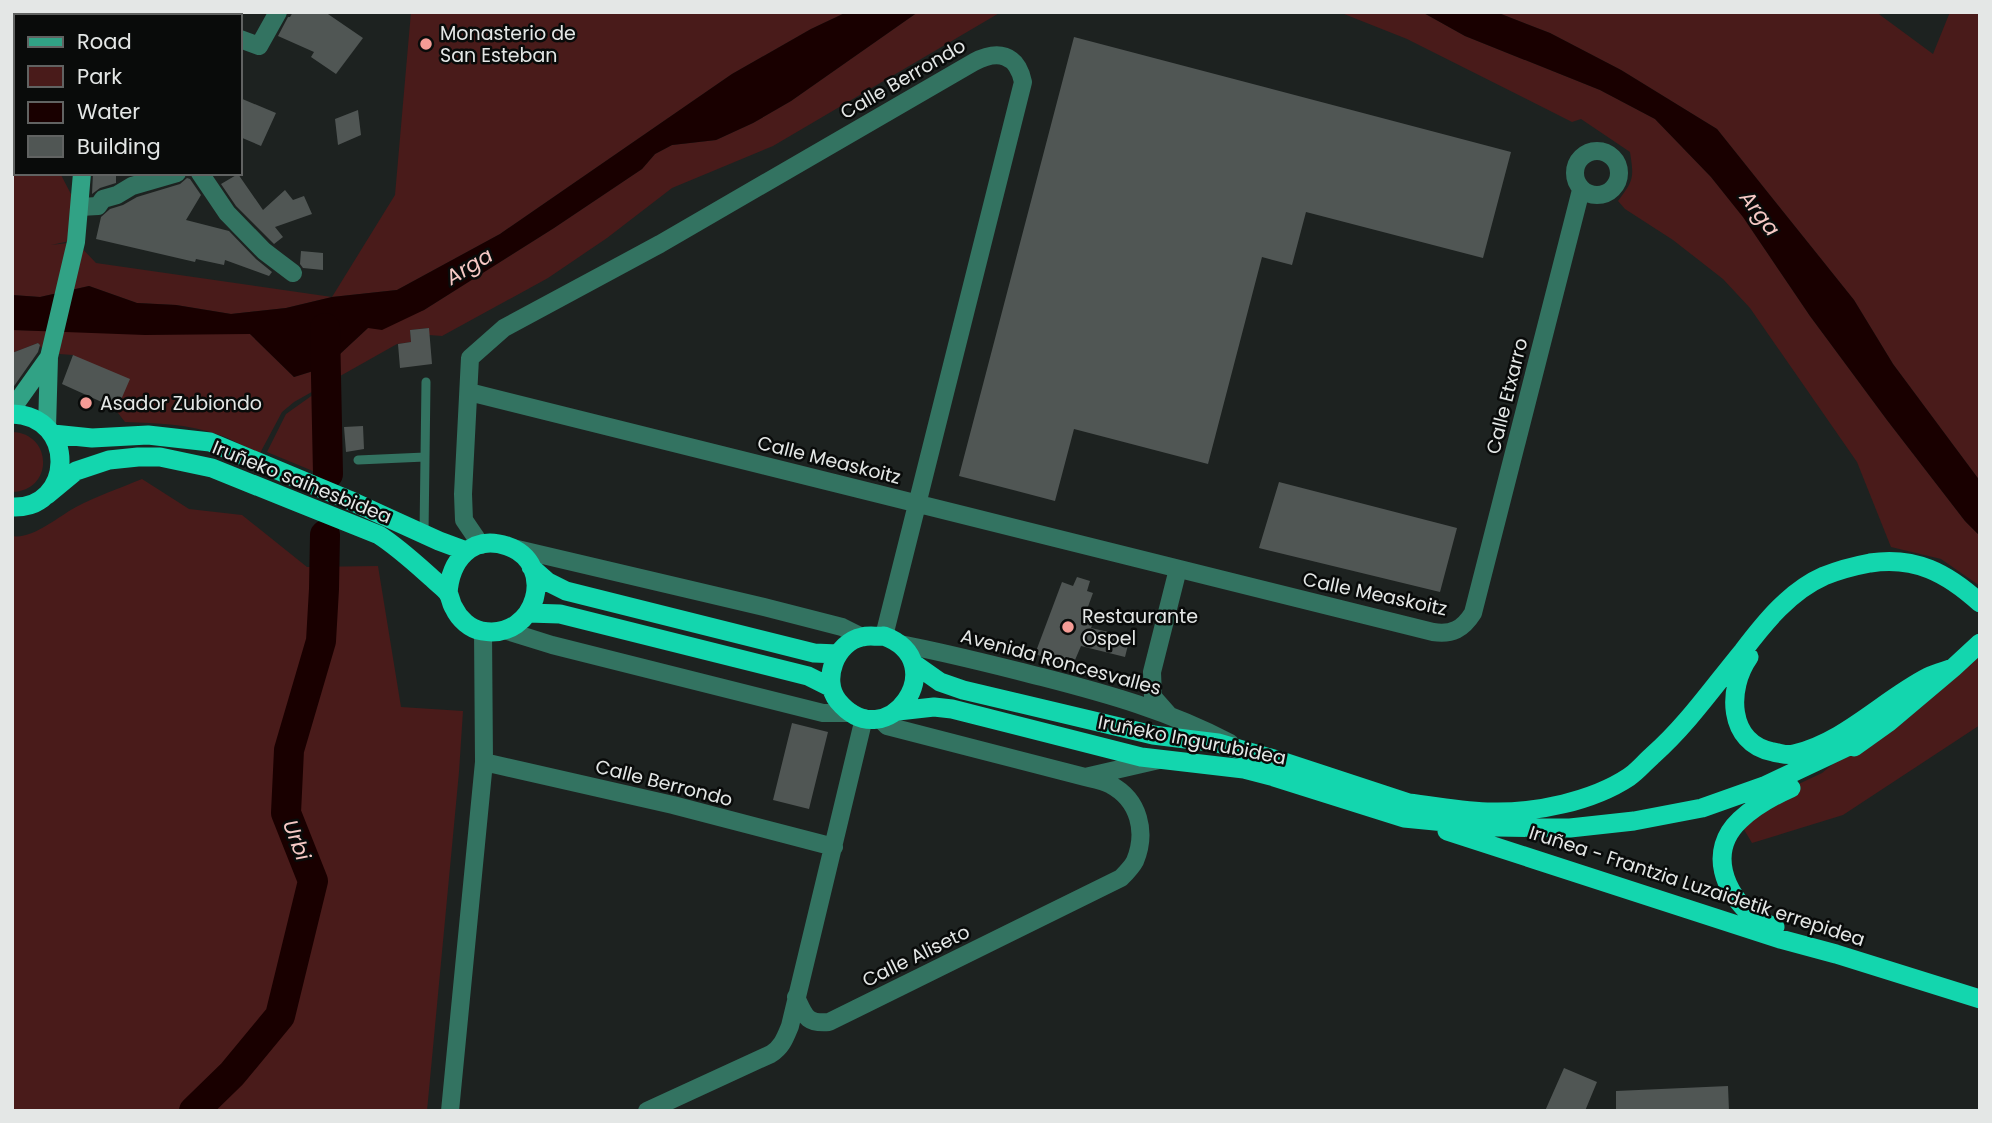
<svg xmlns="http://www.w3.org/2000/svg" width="1992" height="1123" font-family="Poppins,sans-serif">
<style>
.green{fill:#491b1a}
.water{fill:#190000}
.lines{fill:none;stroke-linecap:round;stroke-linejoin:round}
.river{stroke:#190000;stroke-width:30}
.building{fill:#505654}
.service{stroke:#337361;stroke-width:9}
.minor{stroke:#337361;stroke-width:18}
.secondary{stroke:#31a285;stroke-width:18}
.trunk{stroke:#13d6ae;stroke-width:19}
.poi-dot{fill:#f59c96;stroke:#090b0a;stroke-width:2.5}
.labels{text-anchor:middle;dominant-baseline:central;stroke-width:5;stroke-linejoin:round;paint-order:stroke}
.poi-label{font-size:19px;fill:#e4e7e6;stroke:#090b0a;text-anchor:start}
.street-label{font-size:19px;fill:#e4e7e6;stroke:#090b0a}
.water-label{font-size:21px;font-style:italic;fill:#f6c9c5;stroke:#090b0a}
</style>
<rect width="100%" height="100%" fill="#1d2220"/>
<path class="green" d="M411,12H847L811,29L732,74L500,234L397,290L332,297L286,308L231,314L176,305L137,303L89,286L40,297L12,295V127L16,130V173H60L73,198L70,241L51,245L76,242L96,263L332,297L395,195Z
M918,12H1001L773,146L672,188L607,238L548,278L442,336L429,335L428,328L410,330L411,342L397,344L294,402L282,412L259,455C246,448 233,439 219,435C189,424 157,423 125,422L73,355L45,353L38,343L12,353V330L250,334L294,377L326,367L369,327L424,310L554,228L642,169L655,154L672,145L716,140L753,123L791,101Z
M1339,12H1422L1465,36L1600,90L1655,119L1711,177L1743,217L1810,316L1887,420L1965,521L1980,536V586L1941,559L1891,547L1857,462L1750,308L1723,279L1673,240L1625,209L1618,201C1634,180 1634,178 1630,152L1581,119L1572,122L1407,39Z
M1496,12H1876L1933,54L1950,12H1980V481L1893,364L1854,300L1717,129L1621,70L1550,33Z
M324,387L325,476L267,452L286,414Z
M12,432C53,433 54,491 12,492Z
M142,479L189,509L242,515L307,567L378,566L401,707L463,711L459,772L427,1111H12V536C32,540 59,516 76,507C97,496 120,488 142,479Z
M1980,643V725L1843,815L1752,843L1739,821L1767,799L1822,773Z"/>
<path class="water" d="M847,12H918L791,101L753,123L716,140L672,145L655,154L642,169L554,228L424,310L382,330L368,328L326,367L294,377L250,334L145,335L12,330V295L40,297L89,286L137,303L176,305L231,314L286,308L332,297L397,290L500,234L732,74L811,29Z
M1422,12H1496L1550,33L1621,70L1717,129L1854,300L1893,364L1980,481V536L1965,521L1887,420L1810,316L1743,217L1711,177L1655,119L1600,90L1465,36Z"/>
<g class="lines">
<path class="river" d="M325,328L328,474
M194,1111L232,1074L280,1016L313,881L286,813L289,750L321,641L324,589L325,535"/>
</g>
<path class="building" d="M293,12H325L363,38L336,74L311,57L314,52L278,36L288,17H290Z
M1074,37L1511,152L1483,258L1306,212L1292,265L1262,257L1208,464L1074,429L1055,501L959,476Z
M240,98L276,113L261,146L240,137Z
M358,110L361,135L338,145L335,119Z
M93,173H116V183L100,188L92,194Z
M238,174L263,210L285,190L293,200L304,196L312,214L275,227L283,237L274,244L236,206L221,184Z
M187,178L190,179L201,195L186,220L229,231L256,259L272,272L269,276L225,260L224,265L196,259L195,262L96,239L101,217L110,209L123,205L137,197L180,184Z
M301,251L323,253V270L303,268L300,264Z
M429,328L432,364L400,368L398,344L411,342L410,330Z
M38,343L40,345L38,352L12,389V353Z
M73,355L130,379L117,409L62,384Z
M363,426L364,449L346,452L344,427Z
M1279,482L1457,528L1440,592L1259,548Z
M1077,577L1090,581L1087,591L1093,593L1085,615L1095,618L1091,628L1130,637L1125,657L1081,646L1075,660L1071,659L1069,666L1035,654L1062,582L1073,586Z
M792,723L828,732L809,809L773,800Z
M1564,1068L1597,1082L1585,1111H1545Z
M1728,1086L1729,1111H1616V1091Z"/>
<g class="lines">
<path class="service" d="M358,460L425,457
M424,534L426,382"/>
<path class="minor" d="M159,12L164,16
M240,39L259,46L278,12
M1575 173a22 22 0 1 1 44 0a22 22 0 1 1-44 0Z
M200,173L227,213L264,251L293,273
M80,207L98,206L103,199L117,195L132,186L177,173
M469,392L1433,632C1452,635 1463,629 1473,613L1581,190
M481,545L464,520L463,494L470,358L504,328L660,244L974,62C997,50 1017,53 1023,82L884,636
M513,548L764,607L842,627L862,637
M504,630L552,645L823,713H852
M900,644C948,653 994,665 1042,677C1108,694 1169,711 1230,743
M1168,714L1153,697L1152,672L1178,569
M880,719L887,726L1085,777L1159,760
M484,762L673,805L834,847
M796,997C805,1016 806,1024 829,1022L1121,878C1126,873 1132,867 1135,861C1147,832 1139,800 1111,785C1104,781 1093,779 1085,777
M450,1111L484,762L483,631
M647,1111L771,1054C782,1047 785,1038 790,1026L864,718"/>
<path class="secondary" d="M96,16V12
M12,409L49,357
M47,428L49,357L76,242L82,173"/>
<path class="trunk" d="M12,414C78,416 74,510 12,507
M53,434L92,438L148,435L210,442L349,500L439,541L466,551
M47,495L76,471L109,460L138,457H160L212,468L379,535C399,548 415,563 433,579C437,583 444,588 448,593C451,598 451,604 454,608C459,619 470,629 482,631C537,641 558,563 507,546C471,534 450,561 448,594
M531,567L548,582L566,591L814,653L838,654
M528,613L560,614L808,676L830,687
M884,636C955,662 887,760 838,701C821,680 836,642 862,637C869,635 877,637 884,636Z
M1749,657C1727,688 1727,743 1773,752C1780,753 1787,756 1794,754C1845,742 1883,700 1928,677C1936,673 1945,671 1953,668
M913,663L940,682L963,690L1153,735L1218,743L1284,762L1421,807
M898,711L934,707L952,709L1141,757L1244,769L1271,776L1404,818L1497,827L1570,828L1634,821L1702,808L1764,786L1864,739
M1854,747L1889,722L1953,668L1980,643
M1408,803C1436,806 1465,812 1492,812C1536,813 1593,801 1629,777C1638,771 1645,762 1653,755C1687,725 1714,686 1743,651C1765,622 1790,591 1824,576C1839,570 1854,566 1870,563C1915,556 1947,573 1980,603
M1447,831L1780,939L1836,954L1980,999
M1775,927C1768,925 1761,922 1755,918C1724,893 1707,851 1740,820C1755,806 1773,796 1791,788"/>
</g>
<g class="poi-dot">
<circle cx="426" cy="44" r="7"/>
<circle cx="86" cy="403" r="7"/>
<circle cx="1068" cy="627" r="7"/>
</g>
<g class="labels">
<g class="poi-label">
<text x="440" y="33">Monasterio de<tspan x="440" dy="22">San Esteban</tspan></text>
<text x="100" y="403">Asador Zubiondo</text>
<text x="1082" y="616">Restaurante<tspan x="1082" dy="22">Ospel</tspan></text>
</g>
<g class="street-label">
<text transform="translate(903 79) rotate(-30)">Calle Berrondo</text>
<text transform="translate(1507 396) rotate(-76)">Calle Etxarro</text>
<text transform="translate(829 460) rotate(14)">Calle Measkoitz</text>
<text transform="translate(302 482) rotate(22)">Iruñeko saihesbidea</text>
<text transform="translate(1375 594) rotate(12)">Calle Measkoitz</text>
<text transform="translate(1061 662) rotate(15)">Avenida Roncesvalles</text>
<text transform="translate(1192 740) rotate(11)">Iruñeko Ingurubidea</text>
<text transform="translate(664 783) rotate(14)">Calle Berrondo</text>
<text transform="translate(1697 886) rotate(18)">Iruñea - Frantzia Luzaidetik errepidea</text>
<text transform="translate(916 956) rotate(-26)">Calle Aliseto</text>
</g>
<g class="water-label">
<text transform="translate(1760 213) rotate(53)">Arga</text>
<text transform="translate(469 266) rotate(-31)">Arga</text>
<text transform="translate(297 840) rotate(69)">Urbi</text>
</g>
</g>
<rect width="1992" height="1123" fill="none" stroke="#e4e7e6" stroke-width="28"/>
<rect x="14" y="14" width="228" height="161" fill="#090b0a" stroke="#616362" stroke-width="2"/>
<rect x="28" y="37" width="35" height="10" fill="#31a285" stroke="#616362" stroke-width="2"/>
<text x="77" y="49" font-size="21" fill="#e4e7e6">Road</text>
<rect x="28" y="66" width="35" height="21" fill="#491b1a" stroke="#616362" stroke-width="2"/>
<text x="77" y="84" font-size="21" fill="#e4e7e6">Park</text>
<rect x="28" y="102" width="35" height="21" fill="#190000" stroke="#616362" stroke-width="2"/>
<text x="77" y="119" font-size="21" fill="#e4e7e6">Water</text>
<rect x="28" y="136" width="35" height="21" fill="#505654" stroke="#616362" stroke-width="2"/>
<text x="77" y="154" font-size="21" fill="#e4e7e6">Building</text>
</svg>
